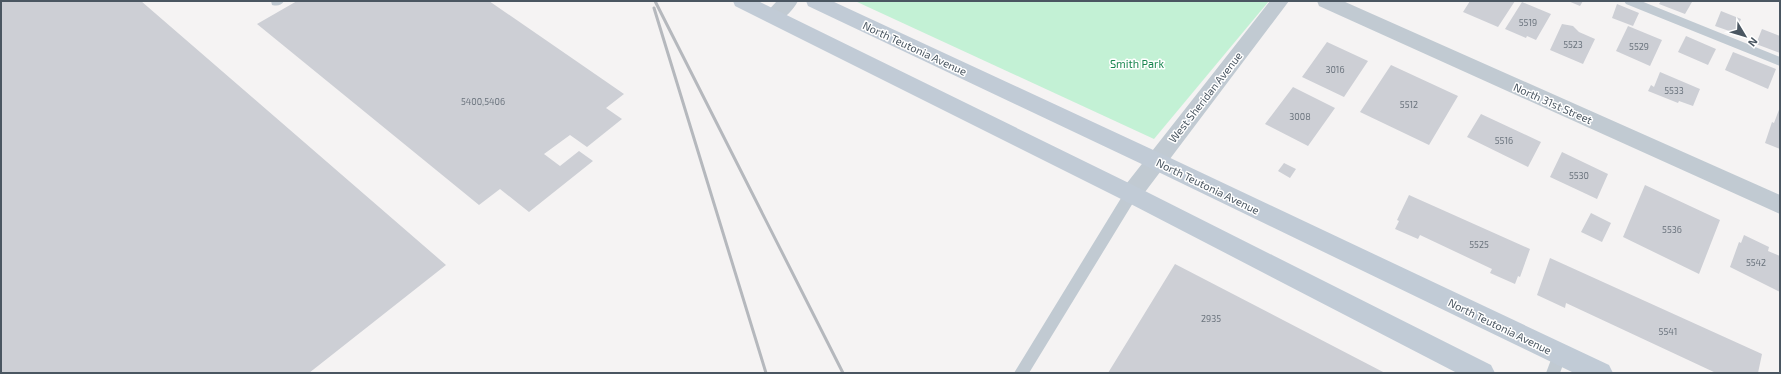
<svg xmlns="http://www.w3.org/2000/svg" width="1781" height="374" font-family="'Exo 2',sans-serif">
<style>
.green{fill:#c3f1d5}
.building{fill:#cdcfd5}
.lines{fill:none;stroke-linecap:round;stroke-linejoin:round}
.service{fill:#c1cad2;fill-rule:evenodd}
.minor{fill:#c1cad2;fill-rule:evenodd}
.secondary{fill:#c1cbd6;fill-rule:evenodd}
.rail{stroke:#b5b8bd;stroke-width:3}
.labels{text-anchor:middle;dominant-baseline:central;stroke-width:3;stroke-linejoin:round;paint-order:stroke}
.number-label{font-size:9px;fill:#6b747e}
.street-label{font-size:11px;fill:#4a5661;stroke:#fff}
.park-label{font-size:11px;fill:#17864f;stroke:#fff}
</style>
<rect width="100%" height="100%" fill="#f5f3f3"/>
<path class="green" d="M855,1H1269L1154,139Z"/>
<path class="building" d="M1,1H141L446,265L309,373H1Z
M297,1H489L624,94L606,108L622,119L587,147L570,135L544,154L560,166L579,151L593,161L529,212L500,189L479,205L257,24Z
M1470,1H1515L1498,27L1463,12Z
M1568,1H1583L1580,6Z
M1661,1H1690L1692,2L1685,14L1659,4Z
M1522,2L1551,14L1536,40L1527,36L1526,38L1505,29Z
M1617,4L1639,13L1633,26L1612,18Z
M1721,11L1741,19L1735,33L1715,26Z
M1562,24L1573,26L1579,32L1595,39L1583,64L1550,50Z
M1628,26L1662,40L1650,66L1616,51Z
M1762,29L1780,36V53L1756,44Z
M1686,36L1716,49L1708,65L1678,52Z
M1327,42L1368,61L1344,97L1302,77Z
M1733,52L1776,69L1768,89L1725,70Z
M1391,65L1458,96L1429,145L1360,112Z
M1660,72L1700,89L1693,106L1679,101L1678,103L1648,91L1651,85L1654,87Z
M1293,87L1335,108L1308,146L1265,124Z
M1780,107V149L1765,143L1772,122L1774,123Z
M1481,114L1541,142L1528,167L1467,137Z
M1562,152L1608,174L1597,199L1550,177Z
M1284,163L1296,169L1290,178L1278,171Z
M1645,185L1720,220L1699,274L1623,237Z
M1409,195L1530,249L1520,277L1518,276L1515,284L1490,273L1492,269L1420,235L1418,239L1395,229L1399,221L1397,220Z
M1591,213L1611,223L1602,242L1581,232Z
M1744,235L1769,247L1768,251L1780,256V292L1730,267L1739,242L1741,243Z
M1550,258L1762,354L1758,373H1716L1566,303L1565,308L1537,295Z
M1175,264L1385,373H1108Z"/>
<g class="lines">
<path class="service" d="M271,1H284C281,6 277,6 272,5Z
M1624,1H1641L1780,57V66L1626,4Z
M1131,189L1136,190L1138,194L1136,198L1029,373H1014L1126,190Z
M1560,347L1565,349L1567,354L1560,373H1546L1555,349Z"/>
<path class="minor" d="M777,1H798C792,12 780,25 766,21L763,16Z
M1270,1H1289L1139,200L1131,203L1123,200L1120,194L1123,188Z
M1317,1H1343L1780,195V214L1319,6Z"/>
<path class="secondary" d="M733,1H758L1139,188L1491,365L1495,373H1457L1123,200L735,6Z
M806,1H832L1164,155L1609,365L1613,373H1574L1148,167L808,6Z"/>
<path class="rail" d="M655,1L843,373
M654,8L766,373"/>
</g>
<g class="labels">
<g class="number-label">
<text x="1528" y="22">5519</text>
<text x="1573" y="44">5523</text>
<text x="1639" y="46">5529</text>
<text x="1335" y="69">3016</text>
<text x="1674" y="90">5533</text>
<text x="483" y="101">5400,5406</text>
<text x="1409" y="104">5512</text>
<text x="1300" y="116">3008</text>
<text x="1504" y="140">5516</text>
<text x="1579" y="175">5530</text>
<text x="1672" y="229">5536</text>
<text x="1479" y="244">5525</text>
<text x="1756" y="262">5542</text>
<text x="1211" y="318">2935</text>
<text x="1668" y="331">5541</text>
</g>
<g class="street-label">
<text transform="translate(915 48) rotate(25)">North Teutonia Avenue</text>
<text transform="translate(1205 97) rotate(-52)">West Sheridan Avenue</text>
<text transform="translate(1553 103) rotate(24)">North 31st Street</text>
<text transform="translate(1208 186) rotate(26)">North Teutonia Avenue</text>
<text transform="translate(1500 326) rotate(26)">North Teutonia Avenue</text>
</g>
<g class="park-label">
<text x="1137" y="63">Smith Park</text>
</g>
</g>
<rect width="1781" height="374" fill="none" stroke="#4a5661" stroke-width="4"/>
<g transform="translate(1745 36) rotate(128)" stroke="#ffffff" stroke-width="3" paint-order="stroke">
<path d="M0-3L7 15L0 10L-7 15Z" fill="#4a5661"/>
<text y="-6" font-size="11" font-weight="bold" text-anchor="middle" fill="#4a5661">N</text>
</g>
</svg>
